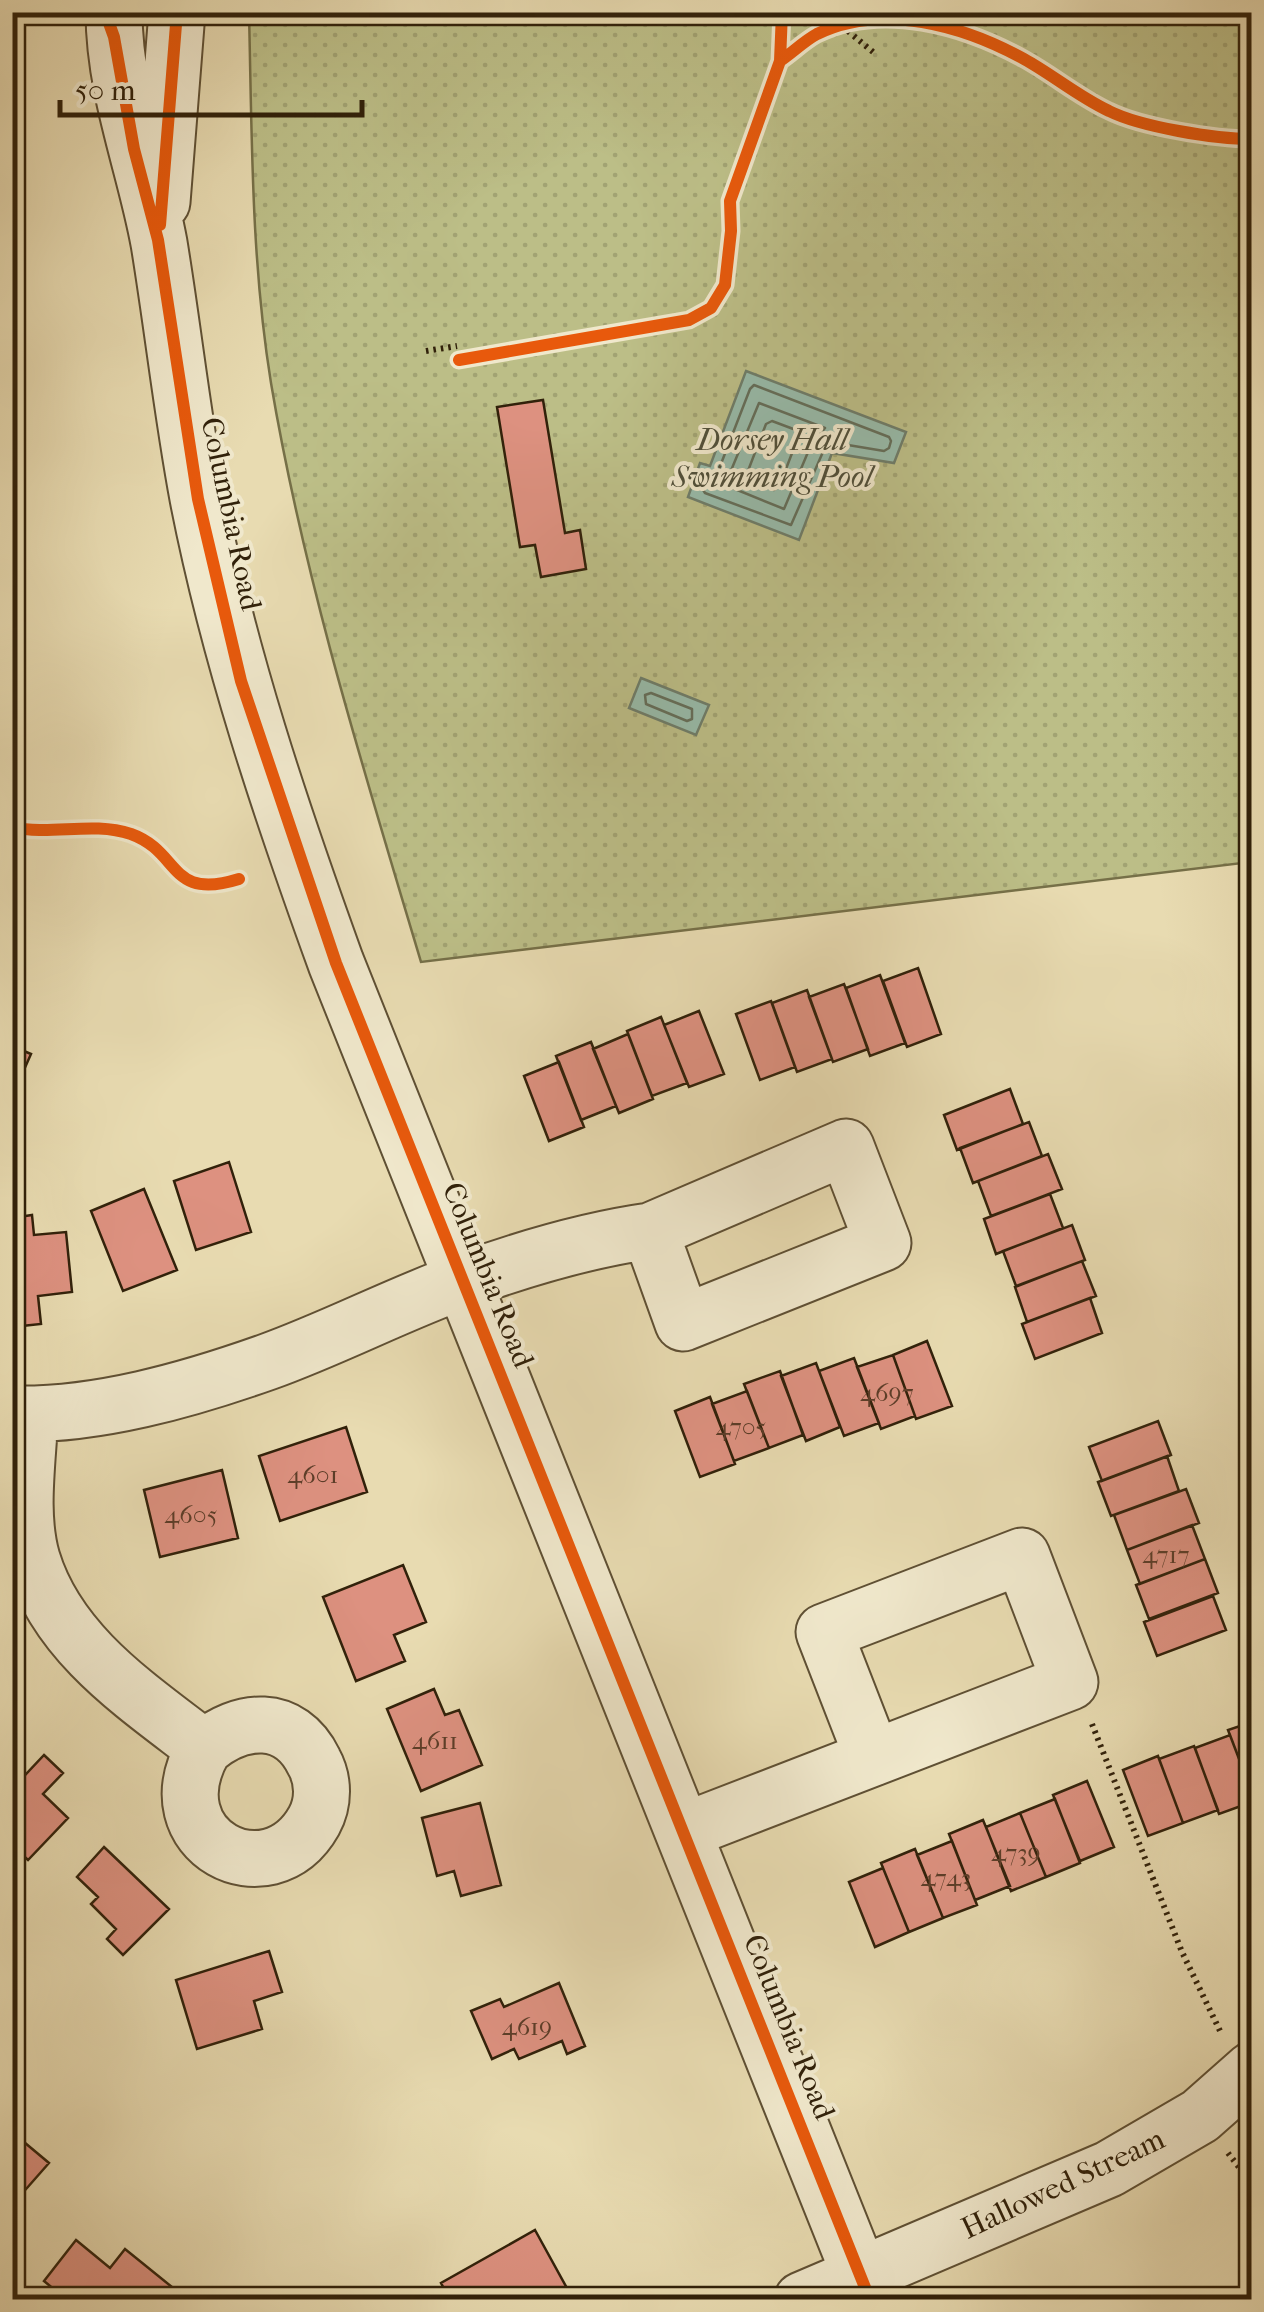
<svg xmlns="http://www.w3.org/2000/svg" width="1264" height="2312" font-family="'IM FELL French Canon',serif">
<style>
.park{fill:url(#park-dots);stroke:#767048;stroke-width:2.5}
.water{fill:#97bbaa;stroke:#6e7d6a;stroke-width:2.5}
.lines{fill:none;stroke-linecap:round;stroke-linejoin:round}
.shore{stroke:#646e5a;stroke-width:2.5}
.building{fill:#dd9180;stroke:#31210a;stroke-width:2.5}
.minor-casing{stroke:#5f5034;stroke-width:59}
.path{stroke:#31210a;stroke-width:6;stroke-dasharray:2.5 5;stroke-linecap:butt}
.minor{stroke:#f0e8cc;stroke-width:55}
.cycleway-casing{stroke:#f0e8cc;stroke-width:19}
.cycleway{stroke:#e8590c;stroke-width:12}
.labels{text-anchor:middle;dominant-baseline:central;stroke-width:8;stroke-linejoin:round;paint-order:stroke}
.number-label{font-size:25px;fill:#5c3d28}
.street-label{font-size:30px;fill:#31210a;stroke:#f0e8cc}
.water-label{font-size:32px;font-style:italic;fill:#504f3a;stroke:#f0e8cc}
</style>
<defs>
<pattern id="park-dots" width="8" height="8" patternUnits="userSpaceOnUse" patternTransform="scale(2.5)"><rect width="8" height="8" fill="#bcbe87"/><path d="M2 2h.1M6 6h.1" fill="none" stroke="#a2a373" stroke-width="1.8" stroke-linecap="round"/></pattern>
</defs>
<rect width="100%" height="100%" fill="#e8dbb1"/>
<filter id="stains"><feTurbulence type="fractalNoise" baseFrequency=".002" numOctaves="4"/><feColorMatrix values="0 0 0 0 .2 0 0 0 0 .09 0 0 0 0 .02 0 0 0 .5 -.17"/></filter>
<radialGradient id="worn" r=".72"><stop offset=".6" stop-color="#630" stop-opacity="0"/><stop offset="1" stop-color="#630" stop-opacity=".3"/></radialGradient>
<path class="park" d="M249,13H1251V862L421,962C364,771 304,579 271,383C251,260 252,136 249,13Z"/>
<path class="water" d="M746,371L906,432L894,463L832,453L799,540L688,497L700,463L710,466Z
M641,678L709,705L696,735L629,708Z"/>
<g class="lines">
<path class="shore" d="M754,385L889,437L891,441L889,448L884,451L836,443L826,445L791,525L705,493L702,488L706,478L719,469L750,389Z
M759,403L825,428L811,445L784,509L725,485Z
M772,421L796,430L799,435L779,487L774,490L749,481L746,476L766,424Z
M651,693L692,709V719L687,721L646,704L645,695Z"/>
</g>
<path class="building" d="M543,400L565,533L580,530L586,569L541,577L535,545L520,547L497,407Z
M918,968L941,1034L907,1047L883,981Z
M880,975L905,1043L870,1056L846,988Z
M844,984L868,1049L833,1062L809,997Z
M807,990L832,1059L797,1072L772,1003Z
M771,1001L795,1067L760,1080L736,1014Z
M699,1011L724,1074L689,1087L664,1025Z
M661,1017L687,1083L652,1096L627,1031Z
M628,1034L653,1099L619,1113L593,1049Z
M591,1042L616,1106L581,1120L556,1056Z
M12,1046L31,1054L12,1097Z
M559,1062L584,1127L549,1141L524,1076Z
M1010,1089L1023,1124L957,1150L944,1115Z
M1029,1122L1042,1156L973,1183L960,1148Z
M1048,1154L1062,1189L991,1216L978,1181Z
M229,1162L251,1232L196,1250L174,1181Z
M144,1189L177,1270L123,1291L91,1211Z
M1050,1194L1063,1228L996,1254L984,1219Z
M32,1215L34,1235L66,1232L72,1292L38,1296L41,1324L12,1327V1218Z
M1072,1225L1085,1260L1016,1286L1003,1251Z
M1082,1261L1096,1296L1027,1322L1015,1287Z
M1090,1298L1102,1333L1035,1359L1022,1324Z
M927,1341L952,1406L916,1419L893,1355Z
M893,1355L915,1416L881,1429L857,1367Z
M854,1358L879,1423L844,1436L819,1371Z
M816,1363L840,1427L806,1441L781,1376Z
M780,1371L803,1435L769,1448L744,1384Z
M747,1391L769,1448L734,1461L712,1404Z
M710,1397L735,1464L700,1477L675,1411Z
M1158,1421L1171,1455L1102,1481L1089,1447Z
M346,1427L367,1492L280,1521L259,1456Z
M1167,1456L1179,1491L1111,1516L1098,1482Z
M222,1470L238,1538L160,1557L144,1490Z
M1186,1489L1199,1523L1127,1550L1114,1515Z
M1192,1525L1205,1559L1140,1584L1127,1550Z
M1205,1559L1218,1593L1149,1619L1136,1585Z
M403,1565L426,1622L394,1635L405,1661L356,1681L323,1597Z
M1213,1596L1226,1630L1157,1656L1144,1622Z
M434,1689L445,1715L459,1710L482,1765L421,1791L387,1709Z
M1252,1722V1793L1228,1730Z
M1230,1735L1252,1793V1802L1219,1814L1195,1748Z
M1194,1746L1218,1810L1183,1823L1159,1759Z
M44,1755L63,1773L43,1794L68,1818L28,1860L12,1845V1789Z
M1158,1756L1183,1823L1148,1836L1123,1770Z
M1087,1781L1114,1847L1080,1861L1053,1795Z
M1055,1799L1080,1863L1046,1877L1020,1813Z
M480,1803L501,1885L461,1896L454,1871L437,1876L422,1818Z
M1020,1813L1046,1877L1011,1891L986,1827Z
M983,1820L1010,1886L975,1900L949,1834Z
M952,1841L977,1905L943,1918L917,1855Z
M104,1847L169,1909L123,1955L107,1939L116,1929L91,1904L98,1897L77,1877Z
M915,1849L943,1918L909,1932L881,1863Z
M883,1868L909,1932L875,1947L849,1882Z
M269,1951L282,1992L254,2001L262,2029L197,2049L176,1980Z
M559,1983L585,2046L567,2054L562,2041L519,2059L514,2049L492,2059L471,2011L500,1999L504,2007Z
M12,2132L49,2163L12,2205Z
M535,2230L568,2290L550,2300H450L441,2283Z
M76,2240L110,2268L125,2249L188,2300H67L44,2281Z
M295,2294H330L329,2300H295Z"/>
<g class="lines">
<defs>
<path id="minor" d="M114,12C114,92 145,166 159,243C173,328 182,413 198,498C229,657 281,811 336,963L870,2300
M162,202L177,12
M12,1414C97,1416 188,1390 267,1362C334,1338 398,1304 465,1280C526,1258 586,1240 650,1231L683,1323L883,1243L846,1147L650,1231
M30,1414C28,1461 19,1514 32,1559C58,1645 137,1696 204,1748C150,1842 269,1901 314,1821C324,1803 324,1780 314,1762C290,1712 240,1718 204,1748
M684,1831L1070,1682L1022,1556L824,1632L873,1758
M802,2300L1109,2169L1200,2116L1252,2070"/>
</defs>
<use href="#minor" class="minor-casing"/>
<path class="path" d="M825,12L873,52
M781,60C793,52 805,40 819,34C883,3 964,26 1024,60C1053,76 1079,97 1109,112C1141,127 1215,139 1252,139
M426,351L457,346
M459,360L689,320L711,308L725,285L731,231L730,201L780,61L782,12
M12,827C52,836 91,821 131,834C181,852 168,901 239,879
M1092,1724L1182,1952L1222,2035
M1228,2153L1252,2184"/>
<use href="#minor" class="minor"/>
<defs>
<path id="cycleway" d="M105,12L114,37L134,149L158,240L198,499L241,681L336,963L870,2300
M780,61C792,53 804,41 817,34C882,2 964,26 1024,59C1053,75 1079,97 1109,111C1141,127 1215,139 1252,139
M160,225L177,12
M459,360L689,320L711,308L725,285L731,231L730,201L780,61L782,12
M12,827C52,836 91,821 131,834C181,852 168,901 239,879"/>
</defs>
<use href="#cycleway" class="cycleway-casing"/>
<use href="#cycleway" class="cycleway"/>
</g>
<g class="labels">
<g class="number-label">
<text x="887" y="1392">4697</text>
<text x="741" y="1426">4705</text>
<text x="313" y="1474">4601</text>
<text x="191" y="1514">4605</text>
<text x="1166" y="1554">4717</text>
<text x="435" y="1740">4611</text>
<text x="1016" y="1852">4739</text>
<text x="946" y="1877">4743</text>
<text x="527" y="2026">4619</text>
</g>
<g class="street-label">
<text transform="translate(231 514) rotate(78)">Columbia Road</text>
<text transform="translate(488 1275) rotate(68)">Columbia Road</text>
<text transform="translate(789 2027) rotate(68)">Columbia Road</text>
<text transform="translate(1063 2184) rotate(-25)">Hallowed Stream</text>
</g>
<g class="water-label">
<text x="772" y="439">Dorsey Hall<tspan x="772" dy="37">Swimming Pool</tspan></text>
</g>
</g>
<rect width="1264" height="2312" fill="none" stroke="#e8dbb1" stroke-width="50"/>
<rect x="15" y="15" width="1234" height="2282" fill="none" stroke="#31210a" stroke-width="5"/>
<rect x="25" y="25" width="1214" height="2262" fill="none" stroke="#31210a" stroke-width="2.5"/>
<path d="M60 100v15h302v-15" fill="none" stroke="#31210a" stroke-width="5"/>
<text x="75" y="100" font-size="30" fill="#31210a" stroke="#f0e8cc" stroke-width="8" paint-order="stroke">50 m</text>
<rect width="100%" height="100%" filter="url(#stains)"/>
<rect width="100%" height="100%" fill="url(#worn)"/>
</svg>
